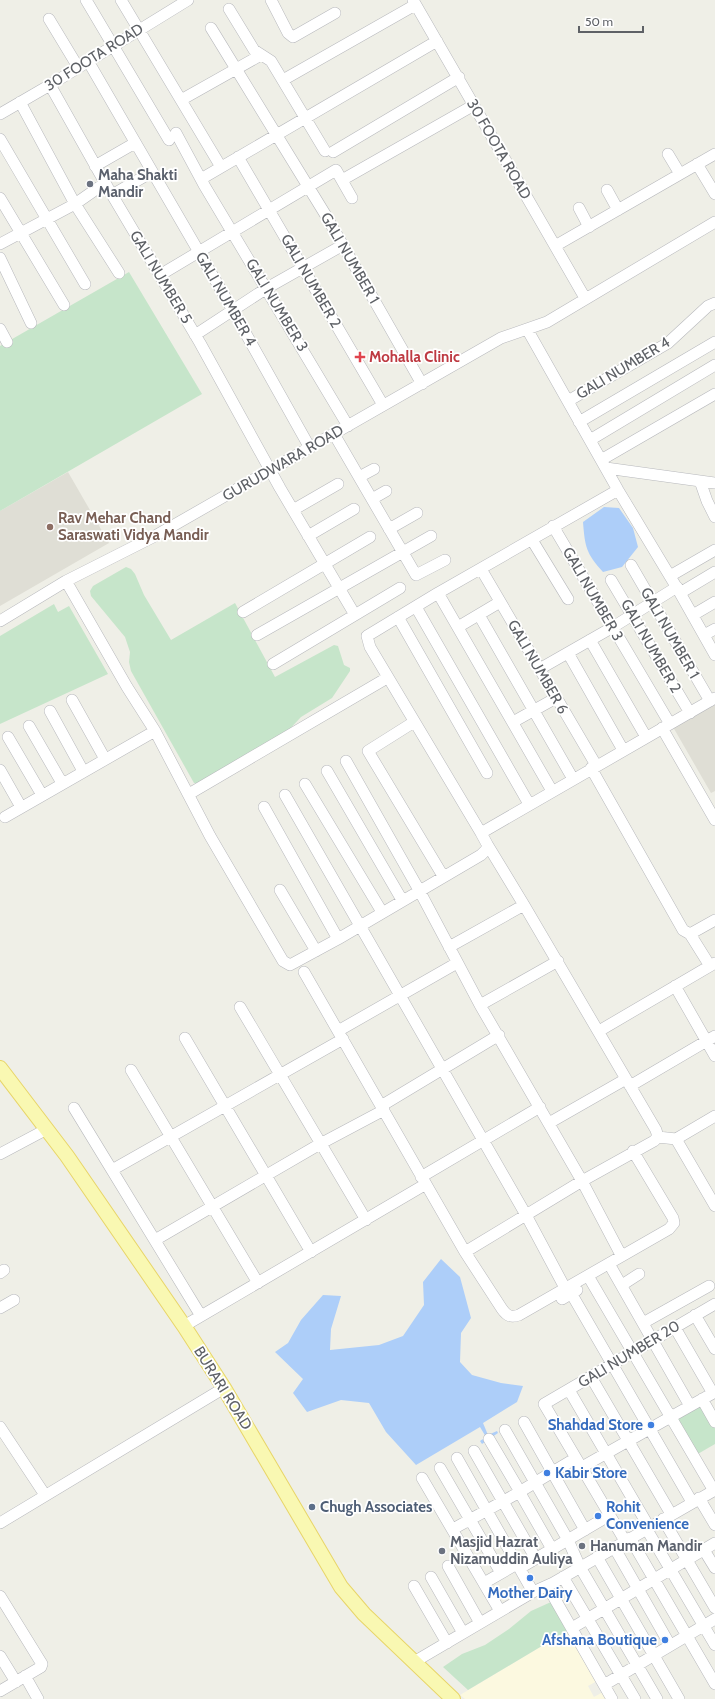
<svg xmlns="http://www.w3.org/2000/svg" width="715" height="1699" font-family="Cabin,sans-serif">
<style>
.commercial{fill:#fcf9e0}
.education{fill:#dfded5}
.green{fill:#c6e5ca}
.water{fill:#adcef9}
.lines{fill:none;stroke-linecap:round;stroke-linejoin:round}
.minor-casing{stroke:#b7b8bc;stroke-width:12}
.major-casing{stroke:#e8d568;stroke-width:16}
.minor{stroke:#fff;stroke-width:11}
.major{stroke:#f9f8b2;stroke-width:14}
.worship-dot{fill:#6b7280;stroke:#fff;stroke-width:1.5}
.health-dot{fill:#e0444e;stroke:#fff;stroke-width:1.5}
.education-dot{fill:#8d6e63;stroke:#fff;stroke-width:1.5}
.shop-dot{fill:#3f7fe0;stroke:#fff;stroke-width:1.5}
.service-dot{fill:#5c6f8a;stroke:#fff;stroke-width:1.5}
.labels{text-anchor:middle;dominant-baseline:central;stroke-width:3.5;stroke-linejoin:round;paint-order:stroke}
.street-label{font-size:15px;fill:#5e6166;stroke:#fff}
.worship-label{font-size:15px;font-weight:bold;fill:#5b616d;stroke:#fff;text-anchor:start}
.health-label{font-size:15px;font-weight:bold;fill:#be3a42;stroke:#fff;text-anchor:start}
.education-label{font-size:15px;font-weight:bold;fill:#785e54;stroke:#fff;text-anchor:start}
.shop-label{font-size:15px;font-weight:bold;fill:#366cbe;stroke:#fff;text-anchor:end}
.service-label{font-size:15px;font-weight:bold;fill:#4e5e75;stroke:#fff;text-anchor:start}
</style>
<rect width="100%" height="100%" fill="#efefe7"/>
<path class="commercial" d="M567,1631L597,1681L588,1686L594,1697L603,1692L607,1699H465L460,1695Z"/>
<path class="education" d="M68,472L109,543L0,606V511Z
M715,704V791L711,793L673,727Z"/>
<path class="green" d="M129,272L202,394L0,511V346Z
M126,567L131,569L135,574L144,595L171,640L235,603L275,677L334,645L338,646L344,665L350,668V671L332,698L301,717L286,733L197,783H194L131,671L129,662L130,652L125,637L91,596L90,591L93,586Z
M54,604L58,612L69,606L108,674L0,724V636Z
M702,1404L715,1427V1444L696,1455L675,1420Z
M551,1602L567,1631L468,1690L443,1667L462,1654L485,1645L509,1629L531,1611Z"/>
<path class="water" d="M604,507L619,508L633,528L638,547L622,567L603,572C586,553 585,547 583,522Z
M441,1259L460,1277L471,1318L461,1333L460,1362L472,1375L501,1383L523,1386L517,1402L483,1423L488,1435L497,1431L498,1433L482,1444L480,1441L486,1437L480,1427L416,1465L386,1432L369,1403L341,1400L307,1412L293,1393L303,1379L275,1352L288,1343L301,1320L323,1295L341,1296L331,1329L330,1350L379,1345L403,1336L424,1305L423,1282Z"/>
<g class="lines">
<defs>
<path id="minor" d="M86,0L169,140
M121,0L218,162
M271,0L288,33L293,37L335,13
M413,0L585,298
M229,9L254,50L271,61L325,151
M49,19L78,67
M211,28L325,214L422,384
M88,61L228,302L310,448
M283,80L415,5
M50,85L108,188L200,343L280,488L355,615
M181,100L261,55
M20,102L75,204L119,273
M0,114L50,85L188,0
M176,133L204,185L348,426
M0,139L85,284
M333,152L459,77
M668,154L680,174
M238,157L383,405
M697,164L715,194
M95,166L135,143
M201,179L437,41
M342,180L474,105
M607,190L618,210
M112,195L152,172
M0,198L64,305
M579,208L589,227
M0,244L75,204L105,183
M555,246L715,154
M0,258L31,323
M160,275L336,170L352,198
M0,329L7,342
M527,329L618,490L680,593L715,655
M195,335L267,288L343,245
M568,401L668,343L708,306L715,303
M579,422L715,342
M334,434L416,575L445,560
M590,440L715,365
M601,460L715,394
M606,468L715,483
M359,477L374,469
M700,481L707,501L715,517
M372,499L386,491
M293,510L338,484
M553,526L634,663
M389,529L417,513
M308,536L354,509
M532,540L568,599
M631,565L710,701
M481,569L596,765
M670,576L715,550
M611,580L690,713
M66,581L127,687L155,731L210,836L283,961L290,965L338,939L481,855L487,849V844L481,833L370,647L367,636L438,593L618,490
M438,593L552,791
M680,593L715,572
M416,607L529,804
M243,612L370,537
M479,615L573,779
M693,615L715,602
M398,617L487,773
M0,621L66,581L155,536L501,338L547,322L715,222
M458,627L500,602
M257,635L431,536
M704,635L715,629
M590,640L646,737
M568,653L623,750
M634,663L670,724
M273,664L400,588
M543,667L613,627L677,587
M72,700L105,759
M50,711L83,771
M414,722L368,751L443,876
M513,722L556,698
M29,726L62,783
M662,728L715,820
M8,737L42,795
M346,761L419,890L480,1005L582,1181L621,1255
M591,768L683,930L690,934L715,920
M0,770L21,807
M327,771L402,900
M305,784L382,912
M189,794L387,678
M285,795L526,1215L565,1288
M264,807L338,939
M5,817L155,731
M481,833L715,698
M280,890L316,951
M690,934L710,966
M449,947L524,905
M304,972L465,1252L582,1181L654,1141L658,1137L656,1130L524,905L487,844
M675,986L715,1056
M480,1005L558,961
M240,1007L366,1220
M338,1031L457,963
M599,1031L715,963
M185,1038L311,1252
M131,1070L258,1283
M630,1086L715,1036
M381,1106L499,1035
M74,1108L201,1316
M549,1123L626,1079
M658,1137L676,1139L715,1116
M676,1139L715,1206
M0,1154L47,1129
M112,1170L343,1039
M421,1177L540,1107
M155,1240L320,1144L384,1110
M465,1252L502,1309C507,1316 511,1318 519,1315L669,1229L674,1223L673,1218L633,1151
M612,1269L690,1406
M0,1273L4,1270
M591,1281L714,1491
M622,1285L639,1274
M571,1293L692,1502
M562,1299L577,1290
M0,1308L14,1300
M695,1315L715,1349
M643,1323L709,1286
M184,1326L426,1184
M674,1326L711,1390
M591,1377L671,1514
M569,1390L649,1527
M702,1399L715,1422
M524,1422L585,1530
M0,1427L45,1495
M505,1430L568,1540L580,1567L657,1699
M489,1439L519,1490
M474,1451L536,1559
M457,1458L533,1592
M582,1467L715,1392
M440,1468L501,1573
M422,1478L500,1611
M521,1491L576,1458
M519,1493V1490L521,1491L520,1493L552,1549
M699,1498L715,1525
M663,1519L715,1608
M0,1523L224,1388
M646,1528L715,1645
M453,1529L518,1493
M630,1538L715,1684
M625,1541L544,1404L715,1304
M614,1547L670,1645
M704,1550L715,1568
M597,1557L679,1699
M448,1566L480,1623
M520,1568L610,1515
M431,1577L463,1633
M563,1577L635,1699
M484,1583L517,1564
M414,1586L447,1643
M552,1594L612,1699
M0,1596L42,1664L41,1667L0,1691
M577,1625L715,1543
M0,1656L16,1682
M414,1662L533,1592L553,1583L715,1490
M25,1676L38,1699
M604,1685L715,1619"/>
<path id="major" d="M0,1068L67,1156L184,1326L224,1388L341,1587L364,1614L453,1699"/>
</defs>
<use href="#minor" class="minor-casing"/>
<use href="#major" class="major-casing"/>
<use href="#minor" class="minor"/>
<use href="#major" class="major"/>
</g>
<g class="worship-dot">
<circle cx="90" cy="184" r="4"/>
<circle cx="582" cy="1546" r="4"/>
<circle cx="442" cy="1551" r="4"/>
</g>
<path class="health-dot" d="M358 351h4v4h4v4h-4v4h-4v-4h-4v-4h4z"/>
<circle class="education-dot" cx="50" cy="527" r="4"/>
<g class="shop-dot">
<circle cx="651" cy="1425" r="4"/>
<circle cx="547" cy="1473" r="4"/>
<circle cx="598" cy="1516" r="4"/>
<circle cx="530" cy="1578" r="4"/>
<circle cx="665" cy="1640" r="4"/>
</g>
<circle class="service-dot" cx="312" cy="1507" r="4"/>
<g class="labels">
<g class="street-label">
<text transform="translate(94 57) rotate(-32)">30 FOOTA ROAD</text>
<text transform="translate(499 149) rotate(60)">30 FOOTA ROAD</text>
<text transform="translate(350 258) rotate(60)">GALI NUMBER 1</text>
<text transform="translate(161 277) rotate(59)">GALI NUMBER 5</text>
<text transform="translate(311 281) rotate(60)">GALI NUMBER 2</text>
<text transform="translate(226 299) rotate(60)">GALI NUMBER 4</text>
<text transform="translate(277 305) rotate(59)">GALI NUMBER 3</text>
<text transform="translate(623 368) rotate(-31)">GALI NUMBER 4</text>
<text transform="translate(283 463) rotate(-30)">GURUDWARA ROAD</text>
<text transform="translate(593 594) rotate(60)">GALI NUMBER 3</text>
<text transform="translate(670 633) rotate(60)">GALI NUMBER 1</text>
<text transform="translate(651 646) rotate(60)">GALI NUMBER 2</text>
<text transform="translate(538 667) rotate(60)">GALI NUMBER 6</text>
<text transform="translate(629 1354) rotate(-31)">GALI NUMBER 20</text>
<text transform="translate(223 1388) rotate(58)">BURARI ROAD</text>
</g>
<g class="worship-label">
<text x="98" y="175">Maha Shakti<tspan x="98" dy="17">Mandir</tspan></text>
<text x="450" y="1542">Masjid Hazrat<tspan x="450" dy="17">Nizamuddin Auliya</tspan></text>
<text x="590" y="1546">Hanuman Mandir</text>
</g>
<g class="health-label">
<text x="369" y="357">Mohalla Clinic</text>
</g>
<g class="education-label">
<text x="58" y="518">Rav Mehar Chand<tspan x="58" dy="17">Saraswati Vidya Mandir</tspan></text>
</g>
<g class="shop-label">
<text x="643" y="1425">Shahdad Store</text>
<text x="555" y="1473" text-anchor="start">Kabir Store</text>
<text x="606" y="1507" text-anchor="start">Rohit<tspan x="606" dy="17">Convenience</tspan></text>
<text x="530" y="1593" text-anchor="middle">Mother Dairy</text>
<text x="657" y="1640">Afshana Boutique</text>
</g>
<g class="service-label">
<text x="320" y="1507">Chugh Associates</text>
</g>
</g>
<path d="M579 26v6h64v-6" fill="none" stroke="#5e6166" stroke-width="2"/>
<text x="585" y="26" font-size="12" fill="#5e6166" stroke="#ffffff" stroke-width="3" paint-order="stroke">50 m</text>
</svg>
